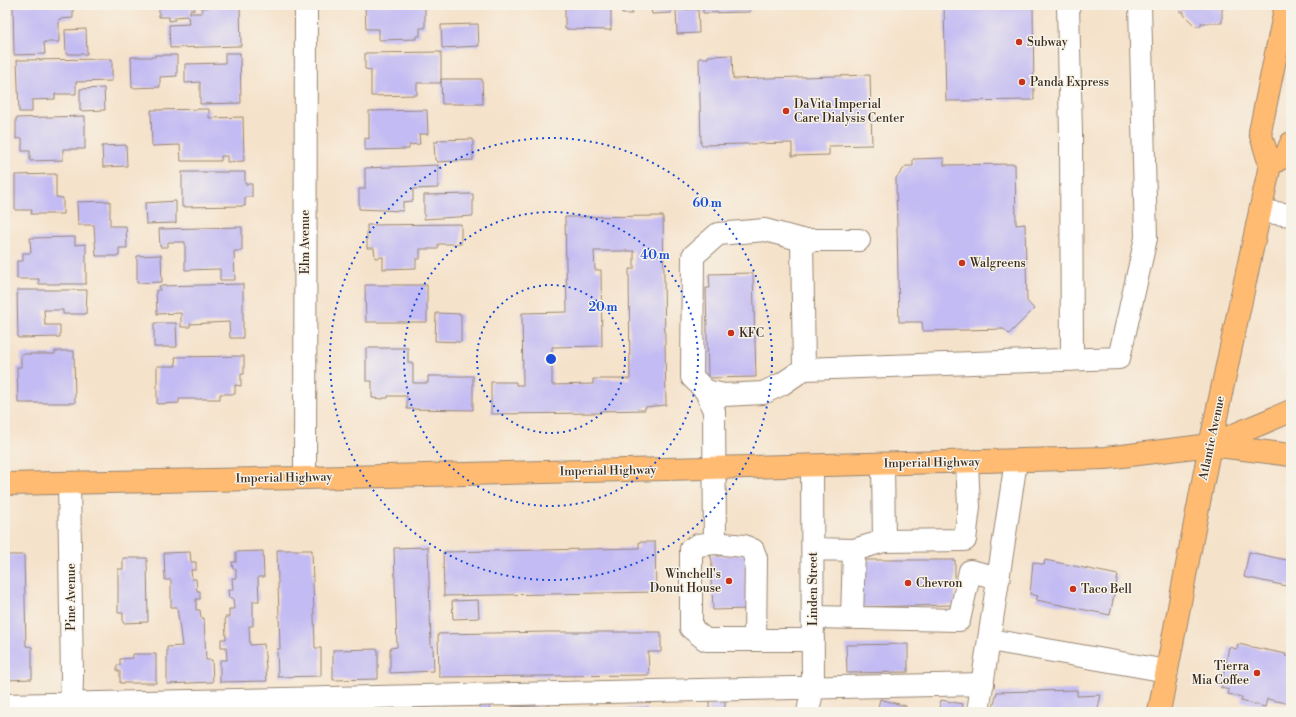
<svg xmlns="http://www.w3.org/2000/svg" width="1296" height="717" font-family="'Libre Bodoni',serif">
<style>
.building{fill:#c3bbf3;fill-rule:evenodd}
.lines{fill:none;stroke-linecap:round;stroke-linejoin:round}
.minor-casing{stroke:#988674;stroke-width:24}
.major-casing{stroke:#988674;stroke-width:24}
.minor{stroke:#fff;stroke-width:22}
.major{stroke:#ffbb71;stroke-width:22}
.ring{fill:none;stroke:#1d4ed8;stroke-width:2;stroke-dasharray:2 4}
.poi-dot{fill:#c8321e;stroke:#f7f3e8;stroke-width:1.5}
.labels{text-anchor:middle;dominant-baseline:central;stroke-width:3;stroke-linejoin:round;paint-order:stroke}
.poi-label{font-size:12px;fill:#3b2a1e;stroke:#f7f3e8;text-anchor:start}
.street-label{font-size:12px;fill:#3b2a1e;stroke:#f7f3e8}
.centre{fill:#1d4ed8;stroke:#f7f3e8;stroke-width:2}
.ring-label{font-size:12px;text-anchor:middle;font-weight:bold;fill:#1d4ed8;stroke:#f7f3e8;stroke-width:3;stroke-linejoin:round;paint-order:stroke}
</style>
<rect width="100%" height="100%" fill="#f7f3e8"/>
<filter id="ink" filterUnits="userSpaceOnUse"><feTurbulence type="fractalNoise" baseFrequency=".025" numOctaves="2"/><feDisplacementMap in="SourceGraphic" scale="8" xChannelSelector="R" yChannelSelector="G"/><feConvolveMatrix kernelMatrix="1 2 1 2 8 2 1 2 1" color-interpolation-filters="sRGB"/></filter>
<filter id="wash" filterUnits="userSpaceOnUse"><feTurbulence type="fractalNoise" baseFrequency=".012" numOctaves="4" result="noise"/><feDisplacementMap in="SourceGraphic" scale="16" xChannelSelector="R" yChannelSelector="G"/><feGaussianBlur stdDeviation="0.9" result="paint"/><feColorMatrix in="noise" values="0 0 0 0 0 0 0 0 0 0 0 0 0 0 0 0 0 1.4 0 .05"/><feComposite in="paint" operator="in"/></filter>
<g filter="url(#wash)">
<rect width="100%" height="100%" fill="#f5e2ca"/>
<g id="blocks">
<path class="building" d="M13,5H73V18L59,19V42H44L45,54L14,55Z
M159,5H194L195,10H190V13H202V8L240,5L241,46L170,48L169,25L189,24L188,16L175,17V20L169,21V17H159Z
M365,5H423V7H425V28H420V36H416V39L379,40V29H366Z
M565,5H611V30L565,29Z
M622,5H671V13L652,14L651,9H632V14H622Z
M703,5H750V12L703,13Z
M944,5H1033L1034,100L946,101Z
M1179,5H1224L1225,8L1222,9V23H1201V26H1195L1184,15V12H1180Z
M698,9L699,33L677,34L676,10Z
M478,24L479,46L442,48L441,25Z
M86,29L87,54H66L65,30Z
M441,52V83H417V95L371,96V70L365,69V53Z
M225,53H240L241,103L200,104V82L185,83V64L225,63Z
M155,55H177V76L160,77V87L132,88L131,57H155Z
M732,55L733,79L870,75L872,145L829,146V155L792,156V143L701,145L699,58H708V56Z
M112,59V81L76,82V94H55V99L32,100V112H19L17,60Z
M441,79H482L483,104H442Z
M104,88L105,110L80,111V89Z
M209,109V118L243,117L244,161L227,162V156H221V161H181L180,145L152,146L151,110Z
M427,110L428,134H419L420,144L409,145V149L365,150V138L369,139V111Z
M85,116V149H63V160L30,161V151H22V138L16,139V118Z
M473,139V160L437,162V160H435L434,142H438V140Z
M126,145L127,166L103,167L102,146Z
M944,158V165L1015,164L1016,225L1025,224L1027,301L1034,309L1009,334L1004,329L923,331L922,322H899L896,178L906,166H913V159Z
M438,165V188L413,189V201L403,202V211L359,209V189H365V168Z
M182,172H245V184H252V197H245V206L182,207Z
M56,174V197L63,198V214H31L32,210H15V175Z
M473,194V216L424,219V195Z
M110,201V226H126L127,248H119V256H96L94,225H78L77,202Z
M176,201V223L146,224L145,203Z
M663,216L666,405L645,407V410L600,411V413L491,414V382H516V385H523L522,313L567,312L565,217ZM594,251H634V269H629L630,379H593V384L552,385V347L602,346L601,270H595Z
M461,224V244H438V249H420V259H416V268L383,269V257L375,258L374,248H367V225Z
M242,227V251H234L235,280H220V269L185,270V242H168V247H160L159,229Z
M75,237V245L86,244V284H39V279H17V261H23V253H31L30,238Z
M161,255L162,282L137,283V256Z
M753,273L756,377L708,378L706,288H710L709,274Z
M243,284V338H230L229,322L190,324V327H181V313L157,314L156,290H160L159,286Z
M365,285H427V322H366Z
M17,290H87L86,314H63V310H44L45,325H60V337L18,338Z
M436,313L461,314V342L435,341Z
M154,323H176L177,347H154Z
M366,348H408V363H413V383H428V376H473V410L407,409V396H388V398H383V399L372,398V381H366Z
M55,351H74L75,403H18L17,367H21V354H55Z
M244,356V374H241V386L235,385V394H220V399H179V403L157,404V366H176L175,357Z
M639,542H655L656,592L444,596L443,552L639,548Z
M428,547L431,647L433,646L434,671L390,673V648L397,647L394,548Z
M277,550H312L315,648H321V676L278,677L277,649H280Z
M263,551L264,577H258L259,601H253V626H249L250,645L264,644L267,681L220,682V660H227L226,647H221V639H226L225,617H229V609H234L233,598H229L228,590H233L232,578H236V569H233L232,562H236V552Z
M190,552L191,562H196V570H191L192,579H196L197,591H200V599H196V610H200L201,618H204L206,660H212L213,682L167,684V647L182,646L177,607H171V580H165L164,553Z
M1249,552L1291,561V587L1244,577Z
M717,554V556L749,554V609L713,610L712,587H711L712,561L710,555Z
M5,555H24L26,646L32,647V679L5,680Z
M123,558H147L148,622L123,623V613H118V569H123Z
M861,560H955V605L861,607Z
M1045,560L1118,575L1110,615L1036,600L1038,596L1030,594L1033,562L1044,565Z
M478,600L479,618L453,619L452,601Z
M550,632H661V652H648L649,675L439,677L438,634Z
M908,644V672L847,673L846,645Z
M1238,644L1286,654L1285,656L1291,657V704L1267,699L1265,707L1241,701L1242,697L1228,694L1229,690L1221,688L1229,647L1237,649Z
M378,649V679L333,680V650Z
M133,654H156V683H120V671H117V665H120V659L133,658Z
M1077,690V696L1101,695L1097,712H992L997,692Z
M709,698H725V712H709Z
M880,699L906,706L905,712H877Z
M941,700L963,704L961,712H938Z
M412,703H426V711L406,712V710H412Z
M480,704H490V712H467L481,710Z
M536,706V712H511V707Z
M647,708V712H623V709Z
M346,710V712H328V711Z"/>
</g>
</g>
<g filter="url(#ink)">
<use href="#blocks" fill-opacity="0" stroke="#988674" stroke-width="1"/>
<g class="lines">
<defs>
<path id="minor" d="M1068,5L1071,133L1072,360
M1260,211L1291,215
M802,240L765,230L718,234L693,256L692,377L706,391L724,395L763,393L782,384L804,369
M859,240H802L804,369L1119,358L1146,238L1140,5
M706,391L714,411L715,543L744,546L753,550L756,558L755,640H813
M883,464L884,541L965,540L969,507L967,462
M305,478L306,5
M69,483L72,677L71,712
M715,543L698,545L691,549V628L706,640H755
M813,549L854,550L884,541
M813,617L959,620L970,571L999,578
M852,617L854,550
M990,640L1167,671
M5,705L983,684
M808,712L813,687L812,466
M978,712L1016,461"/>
<path id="major" d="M1270,165L1286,155L1291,143
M1210,445L1291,411
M5,484L305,478L1106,458L1210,445L1291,455
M1159,712L1210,445L1270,165L1260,132L1286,5"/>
</defs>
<use href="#minor" class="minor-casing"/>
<use href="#major" class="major-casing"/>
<use href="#minor" class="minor"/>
<use href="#major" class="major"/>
</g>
</g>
<g class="ring">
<circle cx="551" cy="359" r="74"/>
<circle cx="551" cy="359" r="147"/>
<circle cx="551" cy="359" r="221"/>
</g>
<g class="poi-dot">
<circle cx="1019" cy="42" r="4"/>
<circle cx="1022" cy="82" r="4"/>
<circle cx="786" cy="111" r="4"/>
<circle cx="962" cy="263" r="4"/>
<circle cx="731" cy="333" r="4"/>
<circle cx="729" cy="581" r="4"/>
<circle cx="908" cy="583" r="4"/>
<circle cx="1073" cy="589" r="4"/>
<circle cx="1257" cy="673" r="4"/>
</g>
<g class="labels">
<g class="poi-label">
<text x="1027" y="42">Subway</text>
<text x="1030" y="82">Panda Express</text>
<text x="794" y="104">DaVita Imperial<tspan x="794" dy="14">Care Dialysis Center</tspan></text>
<text x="970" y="263">Walgreens</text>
<text x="739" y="333">KFC</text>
<text x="721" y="574" text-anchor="end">Winchell's<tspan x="721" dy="14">Donut House</tspan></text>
<text x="916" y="583">Chevron</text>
<text x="1081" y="589">Taco Bell</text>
<text x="1249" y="666" text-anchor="end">Tierra<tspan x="1249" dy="14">Mia Coffee</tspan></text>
</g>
<g class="street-label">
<text transform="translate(305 242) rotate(-90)">Elm Avenue</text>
<text transform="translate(1212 438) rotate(-78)">Atlantic Avenue</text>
<text transform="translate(932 463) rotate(-1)">Imperial Highway</text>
<text transform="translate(608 471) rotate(-1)">Imperial Highway</text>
<text transform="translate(284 478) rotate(-1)">Imperial Highway</text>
<text transform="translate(813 589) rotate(-90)">Linden Street</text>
<text transform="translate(71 597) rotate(-90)">Pine Avenue</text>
</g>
</g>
<circle cx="551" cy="359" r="6" class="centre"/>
<g class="ring-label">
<text x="707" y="207">60 m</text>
<text x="655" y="259">40 m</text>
<text x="603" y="311">20 m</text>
</g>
<rect width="1296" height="717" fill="none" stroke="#f7f3e8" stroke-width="20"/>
</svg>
